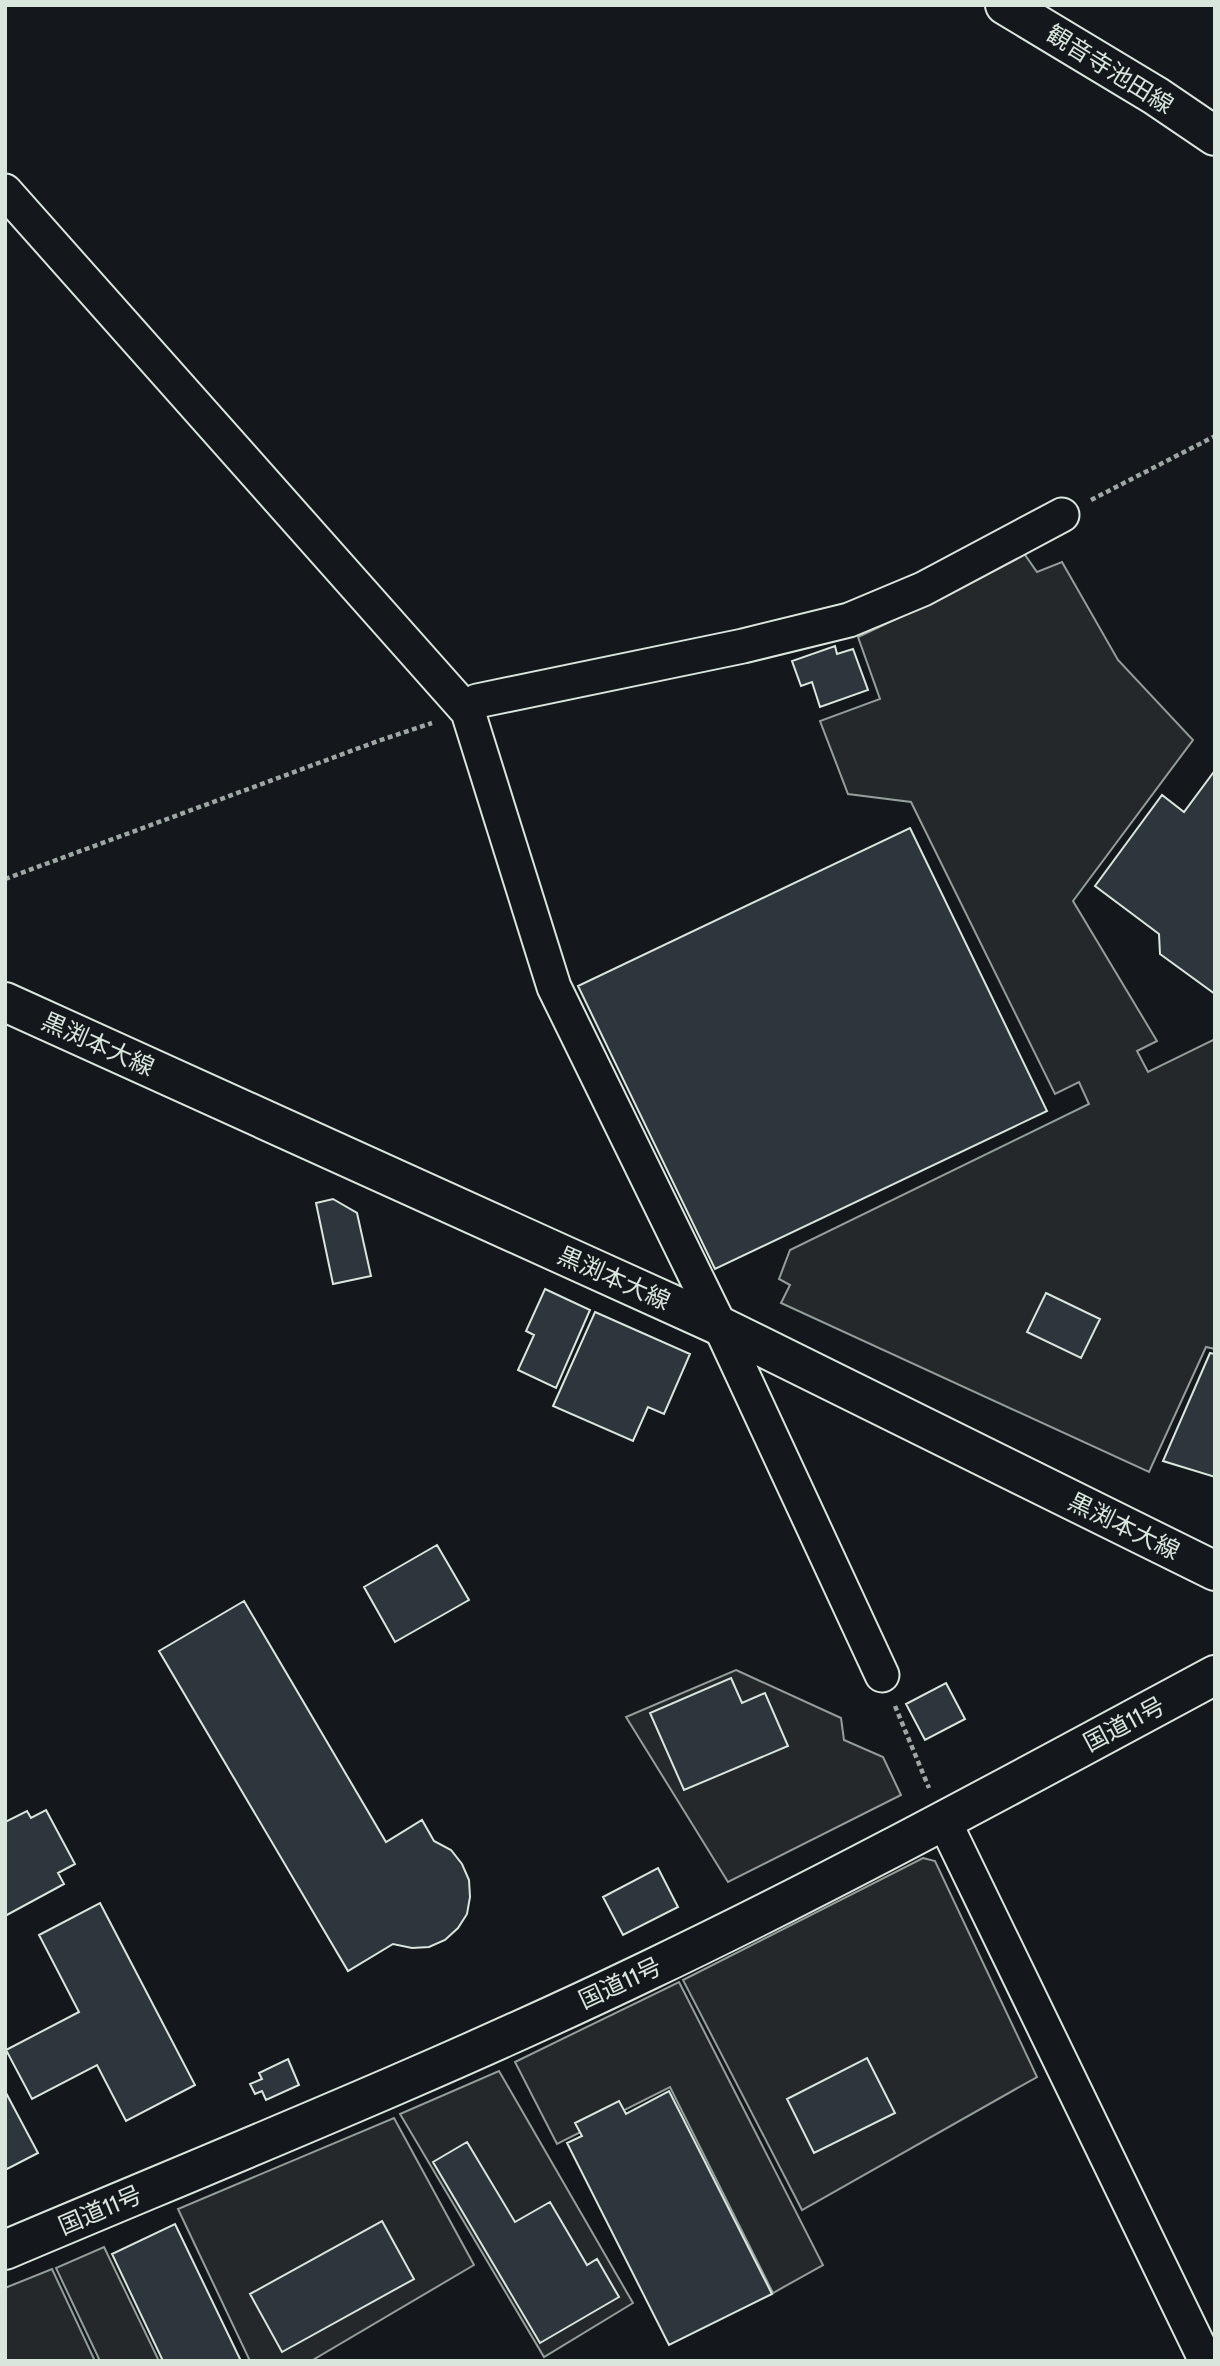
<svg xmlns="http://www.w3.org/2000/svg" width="1220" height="2366" font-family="Cabin,'Noto Sans JP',sans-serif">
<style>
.parking{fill:#24282b;stroke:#939e99;stroke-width:2}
.building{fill:#2c363c;stroke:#d8e6dc;stroke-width:2}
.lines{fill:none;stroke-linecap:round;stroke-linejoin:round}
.minor-casing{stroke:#d8e6dc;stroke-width:37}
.secondary-casing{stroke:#d8e6dc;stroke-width:42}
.primary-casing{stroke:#d8e6dc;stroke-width:42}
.trunk-casing{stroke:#d8e6dc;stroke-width:42}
.path{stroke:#9da8a2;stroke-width:4.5;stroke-dasharray:5 3.5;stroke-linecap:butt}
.minor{stroke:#14181c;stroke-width:33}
.secondary{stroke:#14181c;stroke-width:38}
.primary{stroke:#14181c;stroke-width:38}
.trunk{stroke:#14181c;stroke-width:38}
.labels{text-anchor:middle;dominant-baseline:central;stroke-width:5;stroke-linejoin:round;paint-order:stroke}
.street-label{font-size:24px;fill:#d8e6dc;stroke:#14181c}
</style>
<rect width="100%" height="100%" fill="#14181c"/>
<path class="parking" d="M1023,552L1037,572L1062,562L1118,660L1193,740L1073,901L1157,1041L1137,1051L1148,1072L1215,1039V1349L1206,1347L1149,1472L781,1303L790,1285L779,1279L790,1250L1089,1104L1079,1082L1055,1094L911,802L848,794L820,721L880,699L858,637L953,592Z
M736,1670L841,1718L844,1740L883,1757L901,1795L728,1882L626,1717Z
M923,1858L935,1861L1037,2077L802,2210L683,1980Z
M679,1982L823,2265L773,2293L670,2087L557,2144L515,2062Z
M499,2071L633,2303L544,2357L400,2114Z
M394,2118L474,2265L311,2361H250L178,2209Z
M104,2247L159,2361H100L56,2268Z
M52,2269L95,2361H6L5,2288Z"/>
<path class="building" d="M835,646L837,654L853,649L868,690L820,707L812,682L801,686L792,661Z
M1213,773L1215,775V994L1160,954L1159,934L1095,886L1162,795L1184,812Z
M910,828L1047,1111L715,1269L578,986Z
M333,1199L357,1213L371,1276L333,1284L316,1203Z
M545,1289L590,1310L556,1388L518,1370L534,1335L526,1331Z
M1046,1293L1100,1319L1081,1358L1027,1332Z
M595,1312L690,1354L664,1414L648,1407L633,1441L553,1406Z
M1210,1353L1215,1354V1477L1163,1461Z
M437,1545L469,1600L395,1642L364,1587Z
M244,1601L386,1842L422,1820L434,1841L451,1850L462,1864L469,1880L470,1897L467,1914L458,1928L445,1940L429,1947L412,1948L393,1944L348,1971L159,1651Z
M731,1678L742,1703L765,1693L788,1746L684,1790L650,1713Z
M946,1683L965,1719L925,1740L906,1704Z
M46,1810L75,1864L58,1873L64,1884L5,1916V1822L27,1811L31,1818Z
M658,1868L678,1907L623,1935L603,1897Z
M100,1903L195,2085L126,2121L97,2065L32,2099L6,2050L79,2012L39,1935Z
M867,2058L895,2113L814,2153L787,2099Z
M288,2059L299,2085L266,2100L262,2091L255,2094L250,2084L262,2079L259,2073Z
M5,2091L38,2153L7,2169L5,2167Z
M669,2091L772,2294L669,2345L567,2143L582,2136L575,2123L619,2101L626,2114Z
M467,2142L515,2222L550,2202L587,2265L597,2259L619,2297L540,2343L433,2162Z
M382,2221L414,2279L282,2352L250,2294Z
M175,2224L241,2361H163L112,2254Z"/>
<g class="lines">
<defs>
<path id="minor" d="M5,191L468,712L554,987L720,1326L882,1675
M468,712L477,701L743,646L849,620L923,589L1062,515
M944,1821L1206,2361"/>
<path id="secondary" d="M5,1002L720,1326L1215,1571"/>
<path id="primary" d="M1005,5L1156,96L1215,136"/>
<path id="trunk" d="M5,2250C220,2159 437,2072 647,1971C840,1879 1027,1776 1215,1675"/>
</defs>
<use href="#minor" class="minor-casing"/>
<use href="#secondary" class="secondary-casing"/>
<use href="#primary" class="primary-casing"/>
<use href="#trunk" class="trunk-casing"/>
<path class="path" d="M1091,500L1215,436
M5,879L378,741L432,723
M895,1706L929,1788"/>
<use href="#minor" class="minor"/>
<use href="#secondary" class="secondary"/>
<use href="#primary" class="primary"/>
<use href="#trunk" class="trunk"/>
</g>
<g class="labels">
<g class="street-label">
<text transform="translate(1110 69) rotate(32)">観音寺池田線</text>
<text transform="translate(98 1044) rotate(24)">黒渕本大線</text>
<text transform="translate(614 1278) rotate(24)">黒渕本大線</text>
<text transform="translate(1124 1526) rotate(26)">黒渕本大線</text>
<text transform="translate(1124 1724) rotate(-28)">国道11号</text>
<text transform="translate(620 1983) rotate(-25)">国道11号</text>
<text transform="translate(100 2210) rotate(-23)">国道11号</text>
</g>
</g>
<rect width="1220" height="2366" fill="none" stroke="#d8e6dc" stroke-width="14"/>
</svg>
